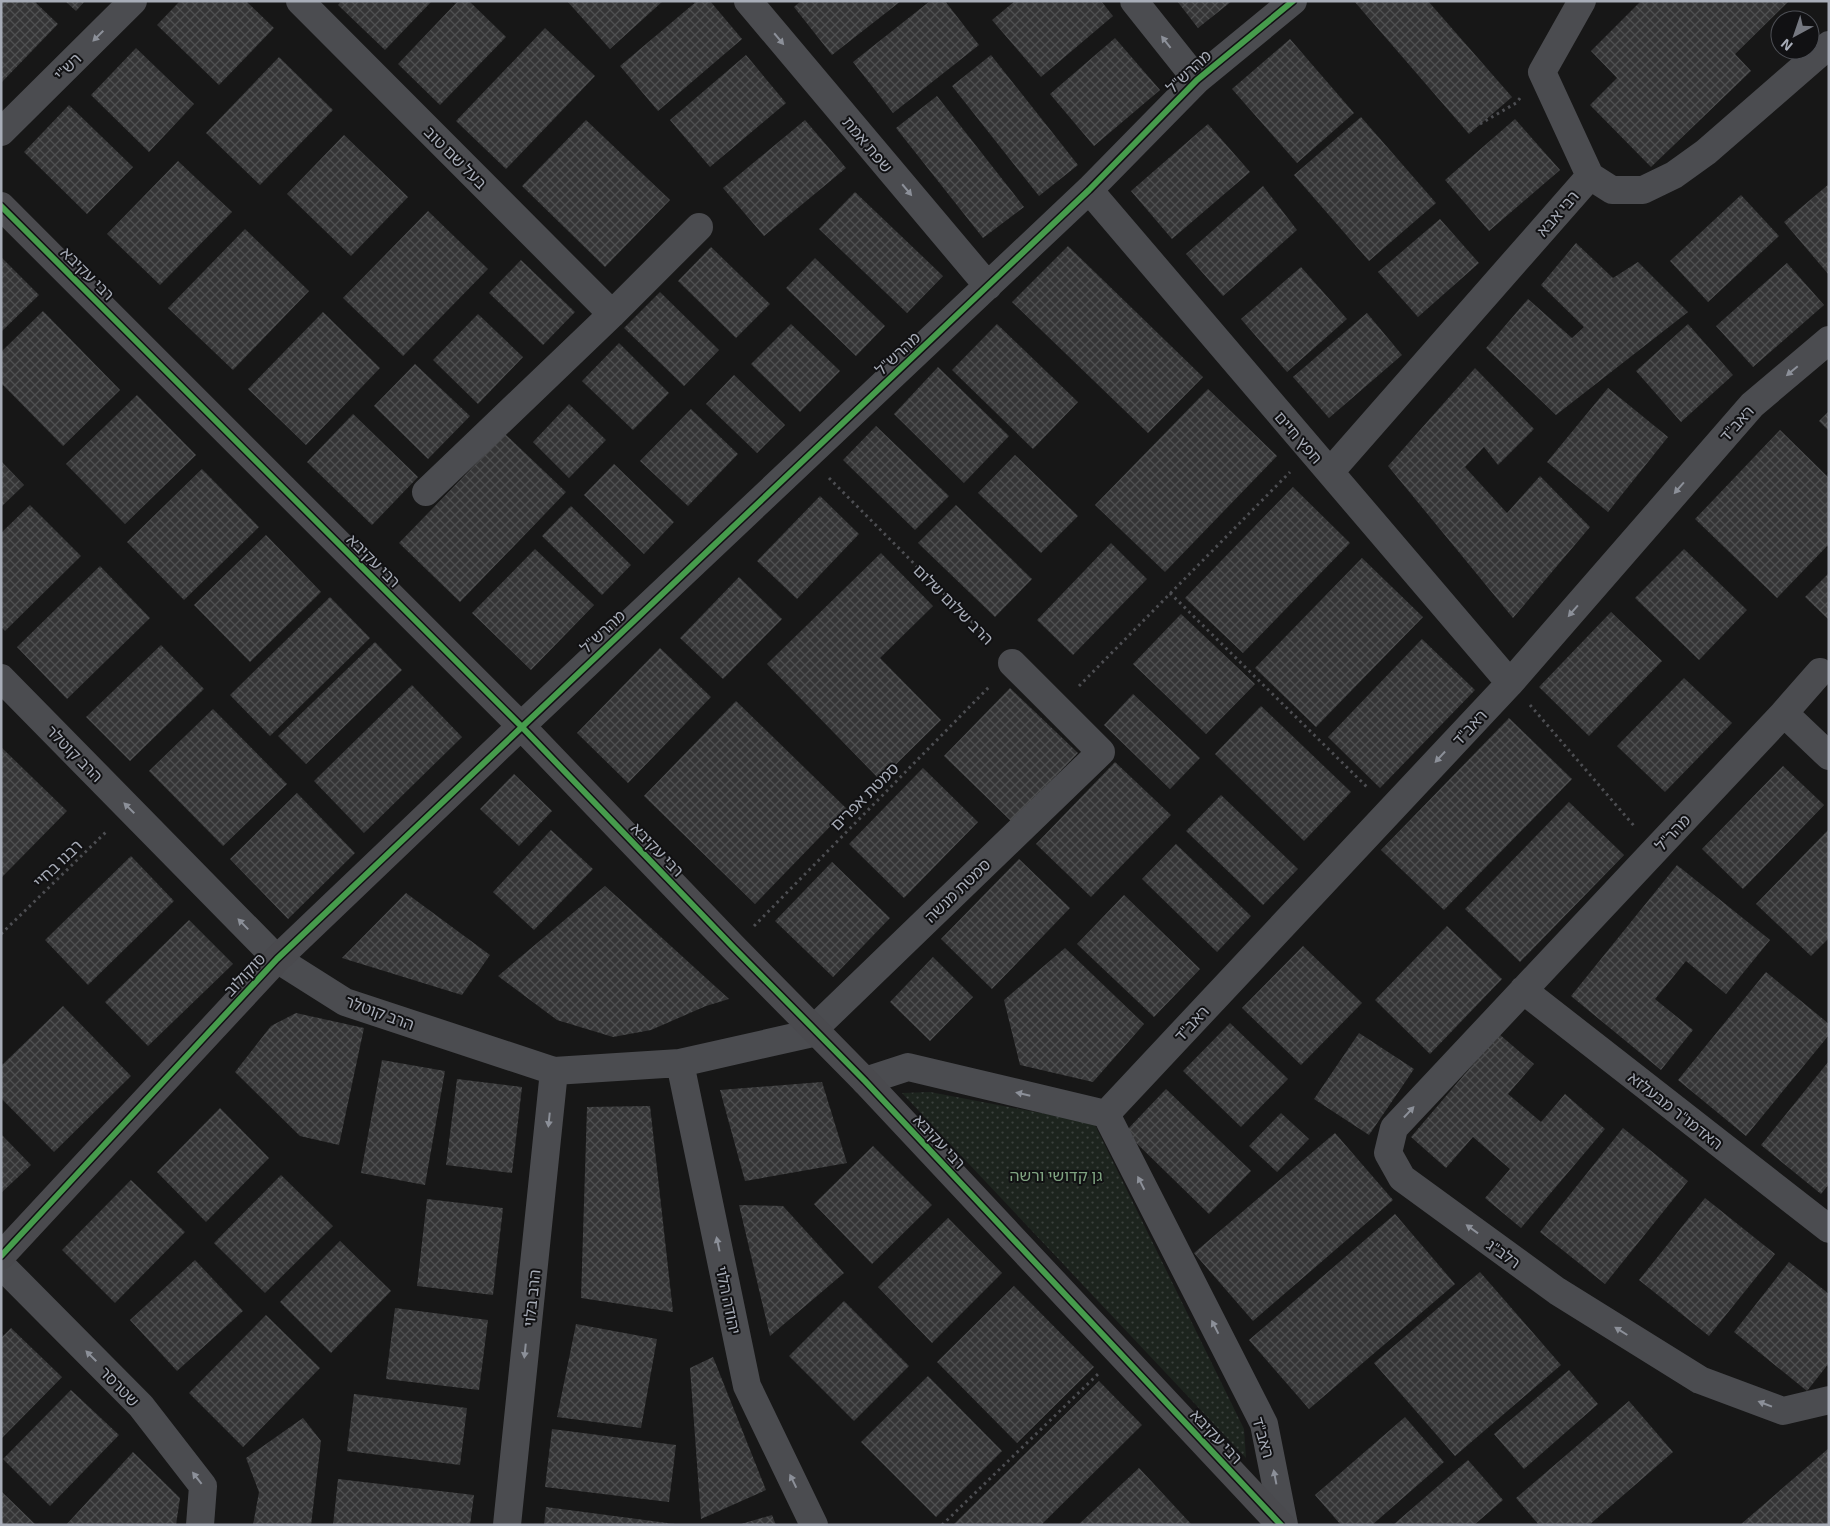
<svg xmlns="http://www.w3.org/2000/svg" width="1830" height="1526" font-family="'Exo 2','Noto Sans Hebrew',sans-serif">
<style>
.park{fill:url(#park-dots)}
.building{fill:url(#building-cross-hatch)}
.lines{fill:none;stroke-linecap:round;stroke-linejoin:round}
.path{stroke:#4d4e52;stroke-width:3;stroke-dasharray:2.5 4;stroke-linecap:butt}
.street{stroke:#4b4c50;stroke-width:28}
.secondary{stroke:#4a4a4e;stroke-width:28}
.cycleway-casing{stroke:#111113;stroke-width:9}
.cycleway{stroke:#469c4c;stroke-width:6}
.oneway{fill:#8c9099}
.labels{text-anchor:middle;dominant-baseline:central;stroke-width:4;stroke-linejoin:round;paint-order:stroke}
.street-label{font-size:16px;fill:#a8adb8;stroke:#111113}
.park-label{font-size:16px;fill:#7fa381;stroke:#111113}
</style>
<defs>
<pattern id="park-dots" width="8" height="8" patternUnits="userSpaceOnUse" patternTransform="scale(1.25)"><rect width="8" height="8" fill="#1d241e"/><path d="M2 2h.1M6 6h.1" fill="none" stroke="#3b413d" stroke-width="1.8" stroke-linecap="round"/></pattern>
<pattern id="building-cross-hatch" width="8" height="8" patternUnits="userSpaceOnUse" patternTransform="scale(1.25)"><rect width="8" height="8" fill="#353536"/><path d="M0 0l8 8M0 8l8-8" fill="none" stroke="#4f5051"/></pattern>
</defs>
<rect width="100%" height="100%" fill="#171717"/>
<path class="park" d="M930,1092L1094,1123L1244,1429L1246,1458L902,1093Z"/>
<path class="building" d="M1,1H34L58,24L1,83Z
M65,1H85L76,11Z
M180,1H246L274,28L219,85L157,25Z
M341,1H432L385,50L338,5Z
M458,1H469L506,37L440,105L398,64Z
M567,1H663L610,49Z
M697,1H710L742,39L658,111L620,66Z
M801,1H901L832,55L794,7Z
M930,1H945L979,45L893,113L853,62Z
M1015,1H1101L1113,16L1041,77L992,20Z
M1177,1H1232L1198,28Z
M1354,1H1428L1512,97L1469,134Z
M1641,1H1789L1735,54L1751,71L1651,167L1590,105L1617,78L1591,51Z
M545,28L595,76L506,169L456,121Z
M1115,38L1160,90L1094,146L1050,94Z
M1290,39L1354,113L1297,163L1232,89Z
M136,48L194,104L149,152L91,95Z
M746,55L786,103L710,167L670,120Z
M991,55L1078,165L1039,196L952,86Z
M279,57L333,110L260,185L206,133Z
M937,96L1024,207L983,238L896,128Z
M69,105L133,167L87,214L24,152Z
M1361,117L1436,203L1369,261L1294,175Z
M1515,119L1560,170L1489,231L1445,180Z
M586,120L670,200L605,267L522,186Z
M805,120L846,168L764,236L723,188Z
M1208,124L1250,172L1172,239L1131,191Z
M344,135L408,197L351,256L287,194Z
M178,161L232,212L160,285L107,234Z
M1829,184V275L1784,222Z
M1263,186L1297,230L1223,296L1186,254Z
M855,192L943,276L907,313L819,229Z
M1741,195L1779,236L1708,302L1670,261Z
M428,211L488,269L403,356L343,298Z
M1440,219L1479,263L1418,317L1378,272Z
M245,229L309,291L233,370L168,308Z
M1576,243L1613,278L1638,262L1688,312L1556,415L1486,348L1528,299L1572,338L1584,327L1541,285Z
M1068,246L1203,377L1148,433L1012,302Z
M711,247L770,304L736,338L678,281Z
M1,257L39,295L1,332Z
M815,258L885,326L856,356L786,288Z
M521,260L575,312L543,345L489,293Z
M1787,263L1824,305L1753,367L1716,326Z
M1301,267L1347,319L1287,372L1241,319Z
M660,292L719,350L684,386L624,328Z
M43,311L120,390L63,446L1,383V352Z
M323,312L380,368L306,445L248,389Z
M1367,313L1402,355L1329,418L1293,377Z
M478,314L523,357L478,404L433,360Z
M791,324L840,371L800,412L751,364Z
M997,324L1078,402L1033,449L952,370Z
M1688,324L1733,375L1681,422L1636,371Z
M619,343L669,393L633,430L582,381Z
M415,364L470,416L428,459L374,406Z
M938,367L1009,436L964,483L894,414Z
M1475,368L1534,429L1498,465L1484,447L1465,467L1507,513L1540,476L1590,527L1513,618L1388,466Z
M734,375L785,425L757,453L706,404Z
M1608,388L1668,437L1608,512L1547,462Z
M1208,389L1277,456L1165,572L1095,505Z
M137,395L196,455L125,524L66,464Z
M569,404L606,440L569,478L533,442Z
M691,409L738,454L688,506L640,461Z
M1829,411V431L1819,421Z
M353,414L418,477L372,525L307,462Z
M876,426L949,496L915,530L843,460Z
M1780,430L1829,478V544L1777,598L1695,519Z
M505,434L566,492L460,602L399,543Z
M1015,455L1078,516L1041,553L978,493Z
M1,461L24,485L1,507Z
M614,464L674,522L644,554L584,495Z
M202,469L259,527L184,600L127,542Z
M1293,487L1350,543L1243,653L1185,598Z
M820,496L859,534L797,599L757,561Z
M30,505L81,556L5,631L1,627V533Z
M956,505L1032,579L995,617L918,543Z
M571,506L631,565L602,595L542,536Z
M266,535L321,592L250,662L194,605Z
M1111,543L1147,579L1073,655L1037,620Z
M535,549L594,605L531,670L472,613Z
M1684,549L1747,610L1699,660L1635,598Z
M881,553L933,606L880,658L941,720L880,780L767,664Z
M1362,558L1423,617L1316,727L1255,668Z
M100,566L150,618L67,699L17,647Z
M1829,573V620L1805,597Z
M739,577L782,619L723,679L680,638Z
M330,597L370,638L270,736L230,695Z
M1611,612L1662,661L1589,736L1539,687Z
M1181,614L1255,684L1206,734L1133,664Z
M1422,639L1475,690L1380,788L1328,737Z
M375,642L402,670L306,764L278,736Z
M161,645L204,689L130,761L86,717Z
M660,648L711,697L628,783L577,733Z
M1684,678L1732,723L1665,792L1617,746Z
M412,685L462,737L364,833L314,781Z
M1010,688L1078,753L1012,822L944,756Z
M1133,694L1200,758L1170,789L1104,725Z
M736,701L847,809L755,904L644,796Z
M1261,706L1351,792L1304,841L1215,754Z
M213,709L287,784L223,846L149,771Z
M1509,718L1572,779L1444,910L1381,850Z
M1,747L67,811L1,878Z
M1115,762L1171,815L1091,897L1036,844Z
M1783,766L1824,805L1743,889L1702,849Z
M923,768L978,822L904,898L849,844Z
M514,774L552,811L519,846L480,809Z
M297,793L355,853L288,919L230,859Z
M1221,795L1298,869L1263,905L1186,831Z
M1569,802L1624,855L1520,962L1465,909Z
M1829,829V938L1811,956L1756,904Z
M551,830L593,869L534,930L493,892Z
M1176,844L1251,916L1217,952L1142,879Z
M131,856L174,901L88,985L45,940Z
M1019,859L1070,908L992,989L941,939Z
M832,862L890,918L833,977L775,921Z
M1677,865L1770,940L1726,994L1686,961L1655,999L1693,1030L1661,1070L1571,996Z
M605,886L729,999L706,1006L651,1030L613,1037L557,1020L498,976Z
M406,893L490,955L462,995L342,958Z
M1124,895L1200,969L1154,1017L1077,944Z
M189,920L233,964L148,1046L105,1002Z
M1447,926L1502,979L1430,1054L1375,1000Z
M1303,946L1362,1003L1301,1065L1242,1008Z
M1065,948L1144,1024L1093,1082L1020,1065L1004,1000Z
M933,957L973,997L930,1041L890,1002Z
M1766,972L1829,1024V1035L1746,1136L1678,1080Z
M63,1006L131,1076L54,1152L1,1098V1066Z
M296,1013L364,1028L339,1145L300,1136L235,1072L271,1026Z
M1230,1023L1288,1079L1241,1127L1183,1071Z
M1359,1033L1414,1069L1369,1135L1314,1099Z
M1499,1034L1534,1064L1508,1094L1541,1122L1565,1094L1605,1129L1521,1228L1485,1198L1510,1169L1473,1137L1446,1168L1411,1137Z
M382,1060L445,1071L425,1185L361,1173Z
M1829,1061V1184L1821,1194L1761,1145Z
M457,1079L522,1087L512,1173L446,1165Z
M822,1082L847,1163L745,1181L720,1090Z
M1166,1089L1251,1171L1209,1214L1125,1132Z
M650,1106L673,1312L581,1298L587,1107Z
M220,1108L269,1158L206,1222L157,1172Z
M1281,1113L1309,1139L1277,1172L1249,1146Z
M1623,1128L1688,1181L1605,1284L1540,1232Z
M1335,1133L1393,1200L1253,1321L1194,1253Z
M1,1134L31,1165L1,1193Z
M873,1146L932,1205L872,1264L814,1204Z
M281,1175L333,1226L265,1293L214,1243Z
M131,1180L185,1232L115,1303L62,1250Z
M1705,1198L1775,1254L1709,1336L1639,1280Z
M427,1199L503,1208L493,1295L417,1286Z
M739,1205L783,1206L844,1273L770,1336Z
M1395,1214L1455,1284L1309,1409L1249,1340Z
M948,1218L1002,1273L932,1343L878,1287Z
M340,1241L391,1291L331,1353L280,1302Z
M195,1260L243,1311L177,1371L130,1320Z
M1789,1262L1829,1294V1363L1807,1391L1734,1332Z
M1480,1272L1561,1365L1455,1456L1374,1363Z
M1014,1286L1094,1367L1017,1443L937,1362Z
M844,1301L909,1366L854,1421L789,1356Z
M395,1308L488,1320L479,1390L386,1379Z
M266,1315L320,1368L243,1447L189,1393Z
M576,1324L657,1339L641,1428L557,1417Z
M11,1328L62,1377L1,1439V1338Z
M713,1357L766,1490L701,1519L690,1368Z
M1569,1370L1598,1404L1524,1469L1494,1434Z
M928,1376L1002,1451L936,1517L861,1442Z
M1099,1381L1142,1425L1041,1525H953Z
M71,1390L119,1435L50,1506L3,1459Z
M354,1394L467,1408L460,1465L347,1451Z
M1629,1401L1673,1452L1589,1525H1539L1516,1498Z
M1405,1417L1444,1462L1372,1525H1341L1315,1495Z
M303,1418L321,1441L311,1525H253L259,1492L246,1458Z
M552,1429L676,1445L669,1502L545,1487Z
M1829,1448V1525H1740Z
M133,1452L180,1498L176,1525H66Z
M1468,1460L1503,1500L1474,1525H1393Z
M1139,1468L1192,1525H1078Z
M338,1479L474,1495L470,1525H333Z
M1,1491L36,1525H1Z
M546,1507L675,1524V1525H544Z
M772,1515L776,1525H741V1524Z"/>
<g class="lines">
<path class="path" d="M1480,124L1516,103L1521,97
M829,478L992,642
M1170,593L1369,789
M1079,686L1290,472
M1530,705L1635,827
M754,926L990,686
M1,934L108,830
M942,1525L1098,1374"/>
<path class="street" d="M300,1L612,314
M748,1L988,286
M1134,1L1197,80
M1582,1L1542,72L1590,176
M1,132L133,1
M1089,190L1510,683
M1330,472L1590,176L1612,190H1643L1674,175L1706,152L1829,45
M426,492L612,314L699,227
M1820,672L1784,713L1394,1128L1388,1153L1402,1178L1557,1291L1700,1380L1783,1411L1829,1400
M1,678L277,959L345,1002L554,1071L680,1063L817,1032
M1784,713L1829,756
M521,726L1089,190L1197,80L1293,1
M1523,990L1829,1229
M814,1029L1101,752L1012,663
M680,1063L747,1386L814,1525
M865,1081L908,1067L1106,1114L1264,1424L1284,1525
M1106,1114L1510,683L1752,405L1829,340
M1,1265L141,1406L203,1486L200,1525
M507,1525L554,1071"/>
<path class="secondary" d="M1,206L521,726L733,947L865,1081L1281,1525
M1,1256L277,959L521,726"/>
<defs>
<path id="cycleway" d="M1,206L521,726L733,947L865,1081L1281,1525
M1,1256L277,959L1089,190L1197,80L1293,1"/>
</defs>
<use href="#cycleway" class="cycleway-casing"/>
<use href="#cycleway" class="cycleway"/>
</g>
<defs><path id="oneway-solid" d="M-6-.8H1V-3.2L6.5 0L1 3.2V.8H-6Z" transform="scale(1.25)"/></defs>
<g class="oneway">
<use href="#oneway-solid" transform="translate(98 36) rotate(135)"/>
<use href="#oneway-solid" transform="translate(779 39) rotate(50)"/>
<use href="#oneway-solid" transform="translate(1166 42) rotate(-128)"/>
<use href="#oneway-solid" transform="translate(907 190) rotate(50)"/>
<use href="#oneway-solid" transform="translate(1792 371) rotate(140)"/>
<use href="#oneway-solid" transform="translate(1679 488) rotate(131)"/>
<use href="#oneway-solid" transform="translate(1573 611) rotate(131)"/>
<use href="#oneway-solid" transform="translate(1440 757) rotate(133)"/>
<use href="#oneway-solid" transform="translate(129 808) rotate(-135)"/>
<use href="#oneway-solid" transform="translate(243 924) rotate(-134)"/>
<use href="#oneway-solid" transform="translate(1023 1094) rotate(-167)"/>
<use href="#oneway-solid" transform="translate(1409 1112) rotate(-47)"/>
<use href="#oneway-solid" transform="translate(549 1120) rotate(96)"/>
<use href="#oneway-solid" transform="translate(1141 1183) rotate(-117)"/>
<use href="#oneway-solid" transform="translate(1472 1229) rotate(-144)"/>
<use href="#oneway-solid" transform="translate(718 1244) rotate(-102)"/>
<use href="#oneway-solid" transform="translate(1215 1327) rotate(-117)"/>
<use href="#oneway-solid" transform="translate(1621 1331) rotate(-148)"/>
<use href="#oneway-solid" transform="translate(525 1351) rotate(96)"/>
<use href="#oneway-solid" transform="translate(91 1356) rotate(-135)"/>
<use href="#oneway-solid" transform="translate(1765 1404) rotate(-159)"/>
<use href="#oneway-solid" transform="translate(1275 1477) rotate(-101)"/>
<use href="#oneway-solid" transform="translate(197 1478) rotate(-128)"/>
<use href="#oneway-solid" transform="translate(793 1481) rotate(-116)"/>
</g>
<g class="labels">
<g class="street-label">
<text transform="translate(67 66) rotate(-45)">רש"י</text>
<text transform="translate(1188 71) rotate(-43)">מהרש"ל</text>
<text transform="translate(868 144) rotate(50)">שפת אמת</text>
<text transform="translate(456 157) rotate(45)">בעל שם טוב</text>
<text transform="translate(1557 213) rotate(-49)">רבי אבא</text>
<text transform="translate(88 273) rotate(45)">רבי עקיבא</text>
<text transform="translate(897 353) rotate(-43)">מהרש"ל</text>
<text transform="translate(1736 423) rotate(-48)">ראב"ד</text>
<text transform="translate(1299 437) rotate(49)">חפץ חיים</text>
<text transform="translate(374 560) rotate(45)">רבי עקיבא</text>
<text transform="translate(954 604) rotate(45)">הרב שלום שלום</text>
<text transform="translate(602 631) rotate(-43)">מהרש"ל</text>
<text transform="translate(1469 727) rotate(-47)">ראב"ד</text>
<text transform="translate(75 753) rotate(45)">הרב קוטלר</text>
<text transform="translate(864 796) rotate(-45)">סמטת אפרים</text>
<text transform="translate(1672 832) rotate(-47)">מהר"ל</text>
<text transform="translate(658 849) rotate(46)">רבי עקיבא</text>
<text transform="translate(57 863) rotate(-44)">רבנו בחיי</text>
<text transform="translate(957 890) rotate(-44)">סמטת מנשה</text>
<text transform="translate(244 974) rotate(-47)">סוקולוב</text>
<text transform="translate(380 1012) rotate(20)">הרב קוטלר</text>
<text transform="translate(1191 1023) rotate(-47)">ראב"ד</text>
<text transform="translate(1676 1110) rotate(38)">האדמו"ר מבעלזא</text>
<text transform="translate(940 1141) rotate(47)">רבי עקיבא</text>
<text transform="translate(1504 1253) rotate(36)">רלב"ג</text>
<text transform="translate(531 1298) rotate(-84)">הרב בלוי</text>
<text transform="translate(729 1300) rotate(78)">יהודה הלוי</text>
<text transform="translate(120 1386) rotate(46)">שטרסר</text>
<text transform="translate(1217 1436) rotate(47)">רבי עקיבא</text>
<text transform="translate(1264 1437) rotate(74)">ראב"ד</text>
</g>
<g class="park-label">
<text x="1056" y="1174">גן קדושי ורשה</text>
</g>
</g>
<rect width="1830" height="1526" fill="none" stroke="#a8adb8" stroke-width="5"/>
<g transform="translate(1795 35) rotate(220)"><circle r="24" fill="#111113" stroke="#4d4f55"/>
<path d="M0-4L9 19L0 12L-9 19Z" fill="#757880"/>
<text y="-8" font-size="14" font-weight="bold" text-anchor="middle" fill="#a8adb8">N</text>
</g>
</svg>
